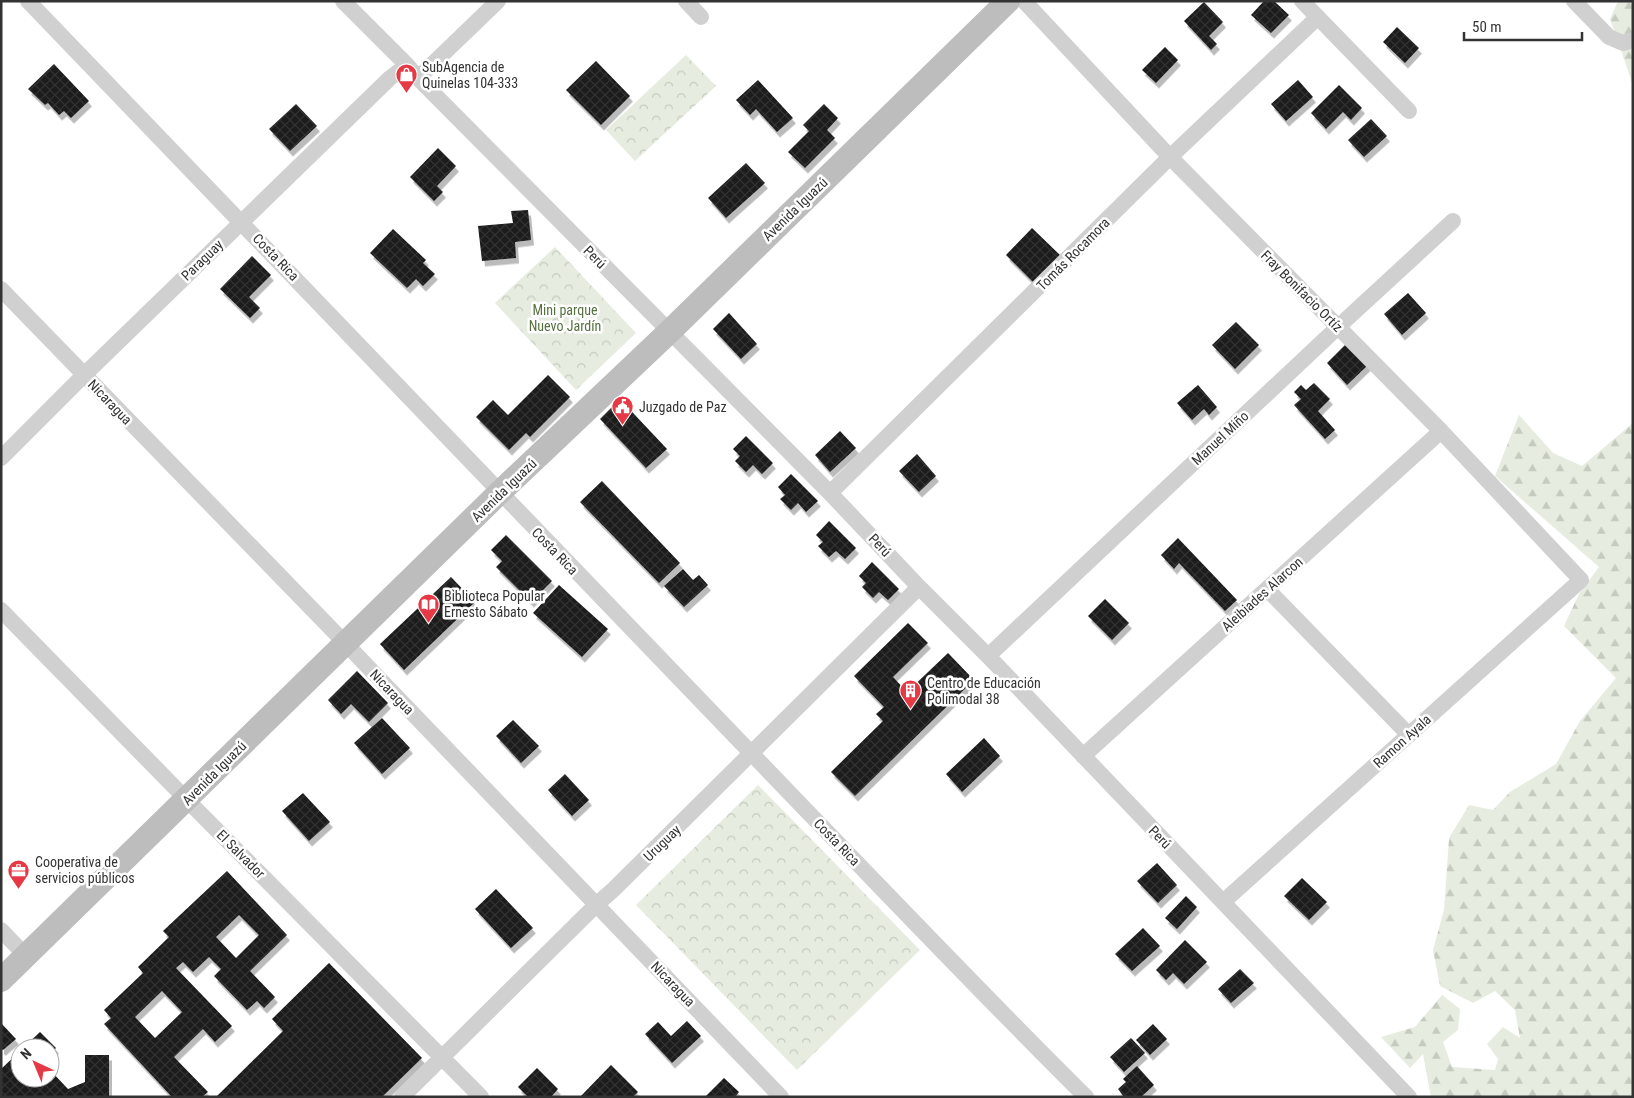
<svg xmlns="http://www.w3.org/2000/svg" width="1634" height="1098" font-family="'Roboto Condensed',sans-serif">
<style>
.forest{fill:url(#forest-firs)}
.park{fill:url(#park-crowns)}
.building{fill:url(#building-cross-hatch);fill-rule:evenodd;filter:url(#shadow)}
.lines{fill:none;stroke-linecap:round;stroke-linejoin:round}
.minor{stroke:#d0d0d0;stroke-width:16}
.secondary{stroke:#bdbdbd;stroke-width:24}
.labels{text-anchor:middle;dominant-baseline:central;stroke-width:5;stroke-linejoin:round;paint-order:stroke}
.poi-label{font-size:14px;fill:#333;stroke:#fff;text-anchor:start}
.street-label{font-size:14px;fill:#333;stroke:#fff}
.park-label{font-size:14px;fill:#56703f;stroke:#fff}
</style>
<defs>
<pattern id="forest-firs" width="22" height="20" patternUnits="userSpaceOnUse" patternTransform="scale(1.25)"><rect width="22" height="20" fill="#e6ecdf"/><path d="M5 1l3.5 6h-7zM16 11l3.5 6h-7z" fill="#c6cbc0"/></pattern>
<pattern id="park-crowns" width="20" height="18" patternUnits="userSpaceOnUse" patternTransform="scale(1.25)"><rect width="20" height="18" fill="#e6ecdf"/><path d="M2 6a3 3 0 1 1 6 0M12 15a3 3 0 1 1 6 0" fill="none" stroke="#c6cbc0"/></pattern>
<pattern id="building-cross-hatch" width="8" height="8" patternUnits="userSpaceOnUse" patternTransform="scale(1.25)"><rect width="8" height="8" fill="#1a1a1a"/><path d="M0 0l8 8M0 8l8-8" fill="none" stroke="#333"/></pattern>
<filter id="shadow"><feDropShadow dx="3" dy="5.5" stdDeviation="0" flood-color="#0004"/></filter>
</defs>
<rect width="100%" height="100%" fill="#fff"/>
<path class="forest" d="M1618,1H1633V85L1610,19Z
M1519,415L1553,453L1582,466L1633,423V1097H1431L1423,1054L1410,1068L1381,1037L1415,1027L1442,995L1460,1009L1458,1030L1443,1042L1452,1067L1495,1070L1498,1059L1487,1044L1503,1027L1520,1038L1515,1010L1495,991L1473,1003L1440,986L1433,950L1444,910L1449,838L1469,805L1493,810L1510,792L1556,764L1580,721L1616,678L1564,626L1579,594L1599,567L1495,476Z"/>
<path class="park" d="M686,55L716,86L635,161L606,130Z
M555,247L636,333L576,390L495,303Z
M758,785L920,950L797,1070L636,905Z"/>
<path class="building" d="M1264,1H1274L1289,15L1271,33L1251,15Z
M1204,2L1223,22L1209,36L1217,44L1211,50L1184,21Z
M1397,27L1419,48L1405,63L1383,42Z
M1165,47L1178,60L1156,83L1142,70Z
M596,61L630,96L601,125L566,90Z
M54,64L89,101L71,118L64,111L59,115L48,103L45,105L28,89Z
M758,80L793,118L777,132L756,109L750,115L736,100Z
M1298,80L1313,97L1286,121L1271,104Z
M1339,85L1362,108L1351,120L1343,112L1326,129L1311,113Z
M296,104L317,126L290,151L269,129Z
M824,104L838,118L827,130L835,138L805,168L788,152L809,131L803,125Z
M1371,119L1387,136L1364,157L1348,140Z
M438,148L456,166L437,186L443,192L434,201L410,177Z
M746,163L765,183L726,218L708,198Z
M528,210L531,240L515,242L516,258L482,261L478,226L513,223L511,211Z
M1032,228L1061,256L1034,283L1006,255Z
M393,229L426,260L423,263L435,274L423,286L416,279L407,288L370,253Z
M252,256L271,275L249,297L260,308L250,318L220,289Z
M1408,293L1426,313L1402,335L1384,314Z
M729,313L757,344L741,359L713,329Z
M1236,322L1259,345L1235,369L1212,345Z
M1347,343L1368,365L1347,385L1327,363Z
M548,375L570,397L530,437L526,433L509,450L476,417L493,400L508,415Z
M1314,383L1330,399L1318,411L1335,430L1325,439L1294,405L1301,399L1294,392L1301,385L1306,390Z
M1198,385L1217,407L1209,415L1204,409L1192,420L1177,403Z
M620,399L667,449L646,468L600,419Z
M840,431L856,448L830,472L815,455Z
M746,436L773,463L762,474L753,465L746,472L735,461L740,456L733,449Z
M917,454L936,476L919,492L899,471Z
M791,474L818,501L806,512L798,503L791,510L780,499L785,495L778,487Z
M602,481L680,563L659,583L580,502Z
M829,521L856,548L845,559L836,551L829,557L818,546L823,542L816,535Z
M506,535L552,581L531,602L496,567L502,561L491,550Z
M1178,538L1237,600L1225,611L1179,563L1174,569L1161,555Z
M872,562L899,589L888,600L879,592L873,598L862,587L866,583L859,576Z
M683,569L693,580L699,575L708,585L684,607L664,586Z
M451,577L475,602L404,670L380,644Z
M559,585L608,629L582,657L533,613Z
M1105,599L1129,623L1112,640L1088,616Z
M908,623L928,643L893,677L907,692L948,653L974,680L855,796L831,772L883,721L876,714L884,707L854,676Z
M357,671L388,703L369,722L351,704L341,714L328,700Z
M382,718L410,748L382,774L354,743Z
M513,720L539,746L521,763L496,736Z
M984,738L1000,756L962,792L946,774Z
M565,774L589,800L572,816L548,790Z
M303,793L330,822L309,841L282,811Z
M1157,863L1177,885L1158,903L1137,881Z
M227,871L287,935L250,971L275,997L264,1008L257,1001L247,1010L214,976L221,969L209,957L193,972L183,962L176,968L232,1026L215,1042L203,1029L174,1057L208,1092L202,1097H172L104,1024L111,1018L104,1010L143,973L138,967L169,937L163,931ZM239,915L259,935L236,958L216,937ZM162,991L182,1012L155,1038L135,1017Z
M1302,878L1327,902L1309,920L1284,896Z
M496,889L533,928L511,948L475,909Z
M1186,896L1197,907L1177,929L1165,918Z
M1143,928L1160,946L1132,971L1115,954Z
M1185,940L1207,962L1184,984L1173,973L1166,980L1156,970Z
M329,963L422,1058L382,1097H216L283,1031L272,1019Z
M1240,969L1254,983L1231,1003L1218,989Z
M687,1021L701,1036L672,1063L645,1034L658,1022L671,1036Z
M1,1023L16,1039L3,1050L1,1049Z
M1153,1024L1167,1039L1150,1055L1136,1040Z
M40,1032L56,1048L50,1054V1048H23Z
M1131,1038L1145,1053L1124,1072L1110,1057Z
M20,1051V1078H35L41,1083L46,1078H50V1074L52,1072L68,1089L85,1082V1055H109V1097H1V1069Z
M611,1065L638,1092L633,1097H580Z
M1137,1066L1154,1085L1141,1097H1124L1118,1089L1126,1082L1123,1079Z
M537,1068L558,1089L551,1097H528L518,1087Z
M724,1078L739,1092L735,1097H705Z"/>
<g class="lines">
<path class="minor" d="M28,1C288,268 543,540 803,807C897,904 990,1002 1086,1097
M343,1L407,65L418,78L830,493L919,587L988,656L1409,1097
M686,1L701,17
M1024,1L1170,157L1441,431L1581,580L1223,902
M1302,1L1409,111
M1574,1L1609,37L1623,43L1633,40
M418,78L498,1
M1,289L346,644L781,1097
M1,458L84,375L390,78L407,65
M830,493L1170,157L1318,17
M1267,589L1409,735
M1,610L187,800L481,1097
M988,656L1338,327L1453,221
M1083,756L1441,431
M1,930L26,956
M402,1097L596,905L614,889L919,587"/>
<path class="secondary" d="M1,980L499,493L669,332L1008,1"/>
</g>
<defs>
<symbol id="shop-pin" viewBox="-11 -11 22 30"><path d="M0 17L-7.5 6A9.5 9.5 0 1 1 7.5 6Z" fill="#e63946" stroke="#fff"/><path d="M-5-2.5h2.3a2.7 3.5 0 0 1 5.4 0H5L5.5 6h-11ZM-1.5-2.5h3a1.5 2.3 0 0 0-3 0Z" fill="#fff"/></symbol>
<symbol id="civic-pin" viewBox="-11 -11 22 30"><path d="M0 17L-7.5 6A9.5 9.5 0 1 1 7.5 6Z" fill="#e63946" stroke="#fff"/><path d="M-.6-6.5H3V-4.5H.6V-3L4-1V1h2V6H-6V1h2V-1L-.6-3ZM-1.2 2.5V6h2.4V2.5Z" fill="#fff"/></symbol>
<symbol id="library-pin" viewBox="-11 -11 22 30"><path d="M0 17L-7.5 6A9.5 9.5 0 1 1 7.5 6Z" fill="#e63946" stroke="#fff"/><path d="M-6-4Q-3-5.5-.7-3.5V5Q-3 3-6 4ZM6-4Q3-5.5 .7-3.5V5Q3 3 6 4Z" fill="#fff"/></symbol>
<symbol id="building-pin" viewBox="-11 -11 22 30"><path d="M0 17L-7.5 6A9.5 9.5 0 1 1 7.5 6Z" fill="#e63946" stroke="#fff"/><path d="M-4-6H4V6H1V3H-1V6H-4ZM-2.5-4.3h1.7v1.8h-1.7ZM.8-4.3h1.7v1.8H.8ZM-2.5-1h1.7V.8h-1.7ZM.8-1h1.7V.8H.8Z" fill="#fff"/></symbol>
<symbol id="office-pin" viewBox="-11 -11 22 30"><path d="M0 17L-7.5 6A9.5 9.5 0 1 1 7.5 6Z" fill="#e63946" stroke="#fff"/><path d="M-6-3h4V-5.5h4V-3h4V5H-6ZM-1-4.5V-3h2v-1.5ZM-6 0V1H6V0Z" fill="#fff"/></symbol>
</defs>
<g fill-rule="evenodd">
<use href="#shop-pin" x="394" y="62" width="25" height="34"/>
<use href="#civic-pin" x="610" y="394" width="25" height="34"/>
<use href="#library-pin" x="416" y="592" width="25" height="34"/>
<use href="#building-pin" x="898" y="678" width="25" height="34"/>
<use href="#office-pin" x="6" y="858" width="25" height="34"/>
</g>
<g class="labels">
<g class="poi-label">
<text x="422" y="67">SubAgencia de<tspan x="422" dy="16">Quinelas 104-333</tspan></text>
<text x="639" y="407">Juzgado de Paz</text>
<text x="444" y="596">Biblioteca Popular<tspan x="444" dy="16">Ernesto Sábato</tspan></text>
<text x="927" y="683">Centro de Educación<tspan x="927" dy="16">Polimodal 38</tspan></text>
<text x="35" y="862">Cooperativa de<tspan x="35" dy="16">servicios públicos</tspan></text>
</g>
<g class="street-label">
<text transform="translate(795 209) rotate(-44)">Avenida Iguazú</text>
<text transform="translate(1073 254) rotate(-45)">Tomás Rocamora</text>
<text transform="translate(276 257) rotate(46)">Costa Rica</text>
<text transform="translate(595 257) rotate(45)">Perú</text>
<text transform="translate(202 260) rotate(-44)">Paraguay</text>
<text transform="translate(1302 291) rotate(45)">Fray Bonifacio Ortíz</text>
<text transform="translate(110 402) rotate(46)">Nicaragua</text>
<text transform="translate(1220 438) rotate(-43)">Manuel Miño</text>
<text transform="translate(504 490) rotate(-44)">Avenida Iguazú</text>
<text transform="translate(880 545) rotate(47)">Perú</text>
<text transform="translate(555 551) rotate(46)">Costa Rica</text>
<text transform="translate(1262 594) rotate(-42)">Aleibiades Alarcon</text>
<text transform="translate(392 692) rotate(46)">Nicaragua</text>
<text transform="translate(1402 741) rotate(-42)">Ramon Ayala</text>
<text transform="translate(214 773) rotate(-45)">Avenida Iguazú</text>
<text transform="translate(1160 837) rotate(46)">Perú</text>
<text transform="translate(837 842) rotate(46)">Costa Rica</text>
<text transform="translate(662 843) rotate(-44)">Uruguay</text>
<text transform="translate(241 854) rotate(45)">El Salvador</text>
<text transform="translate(673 984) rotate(46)">Nicaragua</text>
</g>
<g class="park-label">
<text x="565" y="310">Mini parque<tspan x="565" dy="16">Nuevo Jardín</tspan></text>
</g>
</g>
<rect width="1634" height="1098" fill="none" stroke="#333333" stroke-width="5"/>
<g transform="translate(35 1063) rotate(316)"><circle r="24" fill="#ffffff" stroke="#adadad"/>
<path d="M0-4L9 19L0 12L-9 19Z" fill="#e63946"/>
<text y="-8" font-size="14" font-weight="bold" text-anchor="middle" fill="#333333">N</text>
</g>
<path d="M1464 32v8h118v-8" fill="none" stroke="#333333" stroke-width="2.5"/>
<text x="1472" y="32" font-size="15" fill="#333333" stroke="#ffffff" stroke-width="4" paint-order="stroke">50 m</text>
</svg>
